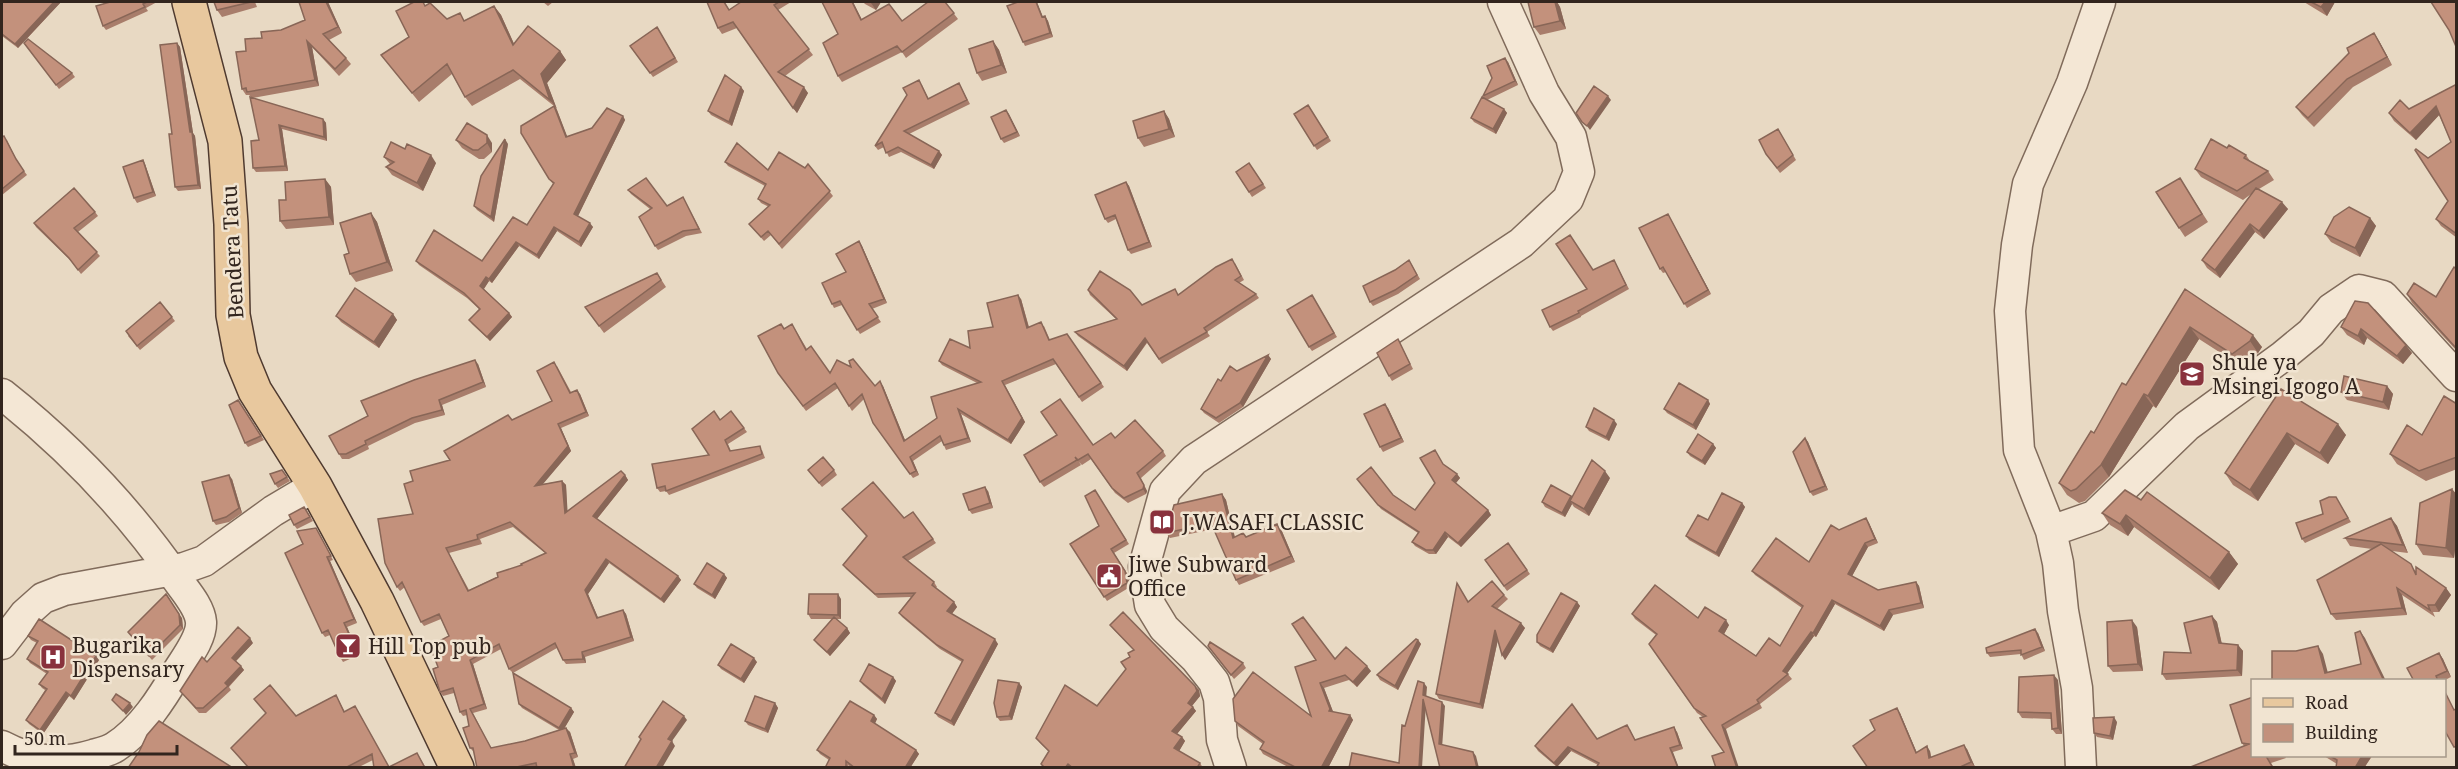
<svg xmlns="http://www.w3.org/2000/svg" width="2458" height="769" font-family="'Noto Serif',serif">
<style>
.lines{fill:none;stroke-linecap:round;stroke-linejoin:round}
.minor-casing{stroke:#806b5b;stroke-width:33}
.major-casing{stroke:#4f3a2f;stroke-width:36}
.minor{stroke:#f4e7d5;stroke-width:30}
.major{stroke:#e8c89e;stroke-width:33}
.wall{fill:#a87d6b;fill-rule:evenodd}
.shaded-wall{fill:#886657}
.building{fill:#c3917c;stroke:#886657;stroke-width:1.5;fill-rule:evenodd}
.labels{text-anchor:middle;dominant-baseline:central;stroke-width:5;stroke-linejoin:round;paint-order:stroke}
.street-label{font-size:21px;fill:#32251e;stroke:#f1e4d1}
.poi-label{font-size:21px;fill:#32251e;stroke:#f1e4d1;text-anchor:start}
</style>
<rect width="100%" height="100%" fill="#e8d9c3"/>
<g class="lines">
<defs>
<path id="minor" d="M2,394C69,447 130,511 179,582C187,593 200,608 201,622C202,638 186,658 178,671C162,698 142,730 115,747C109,751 100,753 93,755C60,765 32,762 2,746
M2051,531L2094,516L2187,426L2283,356L2311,333L2331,309L2359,290L2383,296L2456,376
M2,644L25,614L43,598L64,590L184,568L204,561L273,511L315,486
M1231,768L1222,740L1219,698L1214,682L1196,659L1164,628L1150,605L1144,567L1165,491L1194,460L1521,243L1568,199L1579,172L1571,137L1544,93L1503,2
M2081,768L2077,688L2063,611L2058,563L2051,531L2019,450L2010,311L2017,245L2028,184L2072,83L2100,2"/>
<path id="major" d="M189,2L225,141L231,224L233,315L241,357L255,391L315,486L377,601L457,768"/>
</defs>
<use href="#minor" class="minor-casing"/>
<use href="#major" class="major-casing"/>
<use href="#minor" class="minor"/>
<use href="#major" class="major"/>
</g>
<path class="wall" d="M2,2H61L18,48L2,36Z
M110,2H157L146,8L148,11L106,30L103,26Z
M214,2H255L257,7L222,17L217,10Z
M328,2L342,33L329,40L346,58L351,64L339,76L312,47L319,86L252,98L323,119L326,123L327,141L282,129L288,171L256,172L253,168L259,140L252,98L249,95H246L242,89L246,51L262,38L305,20Z
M543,2H553L548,6Z
M725,2L729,10L741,2H791L778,10L813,55L785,76L808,93L797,113L737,28L722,34L718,28Z
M853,2L862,20L902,21L945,2L958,19L906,58L902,52L842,82L838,76V34Z
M863,2H881L876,10L865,4Z
M1528,2H1557L1560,7L1566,29L1540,35L1534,27Z
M2304,2H2335L2327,16Z
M426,5L447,19L465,20L494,6L501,15L514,44L560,51L566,60L547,83L567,137L623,116L625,120L578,216L593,227L581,247L557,231L539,259L519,246L492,283L489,281L484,289L509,313L512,317L490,341L472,324L469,320L479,309L467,298L419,265L416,261H482L527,225L553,184L549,179L554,106L520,79L472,106L465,97L452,74L419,102L381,55L409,37Z
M1045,16L1048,21L1053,37L1025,46L1023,42L1043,17Z
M657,27L678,62L653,77L630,46Z
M2374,33L2379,41L2392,65L2353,87L2314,127L2302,115L2296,107Z
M993,41L999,50L1007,73L982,81L977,73Z
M24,43L72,73L75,77L59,89Z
M177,43L180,47L193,133L195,136L201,189L178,191L175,187L172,134Z
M1508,62L1518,85L1487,100L1504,109L1507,113L1496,134L1474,122L1471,118L1484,98L1483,96Z
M959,83L970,104L909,134L939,151L942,155L934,169L901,152L889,157L884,147L878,150L875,146L922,85L929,99Z
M2457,84V238L2441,226L2436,219L2448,201L2428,158L2451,142L2439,115L2416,140L2394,121L2389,113L2409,109Z
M741,87L744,91L732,126L711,115L708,111Z
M1308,105L1331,141L1317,150L1294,114Z
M1006,110L1020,136L1004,143L1001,139Z
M1164,111L1169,119L1175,137L1144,147L1138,138Z
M1778,129L1796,160L1780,173L1766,154Z
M2,137L7,140L18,163L27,175L2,195Z
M456,140L492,143V152L484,159H479L462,148Z
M508,144L494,222L477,210L474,206Z
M2227,148L2246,155L2250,161L2268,171L2274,180L2259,189L2288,209L2264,239L2255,232L2220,278L2207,268L2202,260L2251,194L2243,200L2201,177L2195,169Z
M384,157L436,163L423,191L392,175L386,167L390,164Z
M143,160L145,164L156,196L137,203L134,198Z
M725,162L768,170L805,168L808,164L833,196L782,249L771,235L764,241L749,224L769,207L761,203L758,199L765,186L728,166Z
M1249,163L1266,188L1252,197L1236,172Z
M325,179L331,187L334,225L286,229L280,221L286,200Z
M1126,182L1129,186L1152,247L1131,254L1128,250L1116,219L1108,223L1105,219Z
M2185,186L2208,222L2185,237L2179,228Z
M628,190L667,206L683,197L702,233L686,236L658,250L655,246L650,209L631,194Z
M95,212L98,216L78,232L100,256L81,274L72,262L36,227L34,223Z
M371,213L377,222L393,271L356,282L350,274L349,253Z
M1668,214L1711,294L1687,308L1666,272L1663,273L1660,269Z
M2370,218L2376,226L2360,257L2331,242L2325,234Z
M859,241L862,246L887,303L872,309L881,322L860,334L842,305L834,308L832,304Z
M1409,260L1420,279L1398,294L1373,306L1370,302L1395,270Z
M1614,260L1629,289L1581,316V317L1553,331L1550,327L1587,289L1594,270Z
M1235,263L1244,280L1239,283L1256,294L1259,298L1207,332L1210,336L1162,364L1147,343L1127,371L1078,336L1075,332L1116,319L1090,295L1088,290L1142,305L1179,294Z
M2457,269V351L2412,303L2407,294L2436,297Z
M657,273L666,287L604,333L585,307Z
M2185,289L2262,347L2258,353L2241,366L2199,339L2156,408L2153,406L2109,477L2085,501L2079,503L2067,495L2059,483L2126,385Z
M1312,295L1337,337L1312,351L1309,347Z
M1021,299L1029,327L1044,326L1050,340L1067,334L1104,387L1082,402L1056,364L1005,385L1025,422L1011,444L961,414L971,442L946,450L942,441L913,461L919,475L913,478L873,423L864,399L852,411L838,388L806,411L778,373L784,329H795L807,349L830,373L875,386H883L905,440L937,418L977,383L942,365L939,361L970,348Z
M2355,301L2412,353L2403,364L2367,338L2364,345L2347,335L2341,327Z
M160,302L175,321L140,350L128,336Z
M393,314L397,320L379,348L341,322L336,316Z
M1398,339L1413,369L1392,381L1389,376Z
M1268,355L1271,359L1243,407L1219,423L1204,413L1201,409L1221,381Z
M478,364L486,387L442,405L445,415L415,423L368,446L369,449L349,459H342L339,454Z
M557,366L571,392L580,394L589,416L561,428L571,451L542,484L562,481L566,485L567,511L625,475L628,480L597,519L678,576L681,580L664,603L609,563L588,594L598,618L623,610L626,614L634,641L585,657L586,663L566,664L563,660L557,648L513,673L571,708L574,712L564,729L570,732L578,757L573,759L576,768H477L474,752L470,748L469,726L467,715L463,716L460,712L454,693L443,696L440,692L438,667L449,636L441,619L424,626L421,622L405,587L400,591L397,587L413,514V481L450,460L512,420L552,401ZM513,527L545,553L522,565L469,590L449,553L482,544L480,539ZM501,649L509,669L513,673L519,704L522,708L559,730L525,741L491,748L473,713L487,709L473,664Z
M2387,386L2393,394L2389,410L2347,400L2341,392Z
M2281,389L2346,435L2328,464L2295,444L2258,501L2233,485L2225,473Z
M238,400L264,440L248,447L245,443Z
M1708,400L1710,404L1696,430L1667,413L1664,409Z
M2457,404V469L2426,481L2397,464L2390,454L2422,435Z
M1388,408L1404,442L1383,452L1380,447Z
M731,411L747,432L728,444L731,451L762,450L765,458L669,495L666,491L660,492L657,488L709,455L720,420Z
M1617,424L1609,441L1589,431L1586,427Z
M1115,438L1163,451L1166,456L1141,478L1147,491L1146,494L1128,503L1115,493L1091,459L1082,465L1079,462L1081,465L1044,487L1040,482L1093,445Z
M1805,438L1808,442L1828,490L1813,496L1810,492Z
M1713,444L1716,448L1705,465L1690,456L1687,452Z
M1444,465L1457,474L1460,478L1456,483L1488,510L1491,515L1461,547L1448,537L1436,554H1429L1415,546L1412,542L1418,533L1381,509L1357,479L1393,495L1415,510L1435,483Z
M282,470L290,481L278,488L275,484Z
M808,470H834L837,475L822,487Z
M1610,478L1589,516L1574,507L1572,504L1565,517L1545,507L1542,502L1571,496L1572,497Z
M232,479L242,513L229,522L216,525L213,521Z
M2452,489L2457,495V533L2454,558L2423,555L2416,544Z
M1095,490L1129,544L1114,553L1128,575L1130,587L1107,601L1070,544L1099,526Z
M988,491L993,508L972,514L969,510Z
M1222,494L1226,500L1235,537H1246L1281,529L1295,562L1239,585L1236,580L1214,529L1170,538L1166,533Z
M2141,500L2229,552L2238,564L2219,590L2134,527L2128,536L2110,525L2102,513Z
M2338,501L2351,522L2305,543L2302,539L2323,514Z
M1742,503L1745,507L1719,557L1689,540L1686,536Z
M842,509L904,518L913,512L936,543L908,561L934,582L937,587L936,588L954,602L957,607L952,614L998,644L954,726L938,717L935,713L962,662L940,649L902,617L899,613L911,597L878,598L846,569L843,565L866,536Z
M307,511L313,521L297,529L294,525Z
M1866,518L1869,523L1878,543L1868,547L1852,576L1878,590L1916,582L1919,586L1924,608L1893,615L1884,631L1835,604L1816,637L1814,636L1787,673L1792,679L1760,704L1762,708L1726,729L1724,752L1703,717L1697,713L1649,644L1656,635L1635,619L1632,614L1698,618L1729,625L1724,634L1756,656L1780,646L1802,608L1755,575L1752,571L1809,562Z
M2391,518L2397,526L2408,553L2392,551L2416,571L2446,588L2451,595L2439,612H2433L2435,617L2402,595L2407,615L2336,620L2331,614L2372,549L2350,546L2345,538Z
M316,528L333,560L330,561L357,623L347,627L359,655L343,662L340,657L330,635L325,637L322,633L303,544Z
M1508,543L1530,574L1507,591L1485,560Z
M724,574L727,578L715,599L697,588L694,584Z
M1504,595L1508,599L1497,609L1525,628L1505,660L1498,639L1483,709L1439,699L1436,694L1468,601Z
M841,599V619H836L847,628L850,633L830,656L817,644L814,640L832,619H811L808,614Z
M1577,602L1580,606L1553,653L1540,646L1537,642Z
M2212,616L2217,622L2222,644L2238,645L2243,651L2242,676L2166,680L2162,674L2191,653Z
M182,618L183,629L152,660L128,632Z
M1110,625L1195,686L1199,690L1200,696L1192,706L1196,711L1177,734L1182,737L1185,741L1179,751L1200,763L1203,768H1043L1041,764L1049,752L1040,743L1036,738L1097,706L1126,669L1134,650L1114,630Z
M2137,627L2143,671L2113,672L2108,666Z
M2038,633L2045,651L2024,660L2021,654L1990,657L1987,653Z
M28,636L99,660L74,700L69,696L43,734L29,724L26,720L45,690L42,688L39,684L47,674L30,663L27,659L37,643L31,640Z
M1418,640L1421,644L1398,690L1380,680L1377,675Z
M253,643L236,661L244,670L229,687L231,690L206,713H199L180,691L207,662Z
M1208,646L1243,663L1246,668L1234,679Z
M2439,653L2443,659L2451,677L2443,681H2414Z
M1335,659L1371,671L1357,687L1349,680L1324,688L1333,712L1350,715L1353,720L1328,768H1290L1263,754L1260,749L1263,744L1238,726L1235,721L1311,716L1316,660Z
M757,662L744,683L721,669L718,665Z
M893,677L896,681L885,704L863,685L860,681Z
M2058,680L2062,734H2056L2052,729L2051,719L2022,718L2018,712Z
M1019,683L1022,687L1012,720L1000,721L997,717Z
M336,695L345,712L358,711L389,767L417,753L426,768H374L373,760L357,768H248L231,748L266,713L254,699L296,716Z
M2253,697V756H2285L2286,758L2271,763L2274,768H2188L2244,746L2242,743Z
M775,703L778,708L768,733L748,725L745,721Z
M1900,713L1917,753L1930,751L1931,757L1967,749L1975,767L1868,768Z
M874,715L877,719L874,724L916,750L919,754L910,768H852L848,765L849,768H825L829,760L820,754L817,750Z
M2117,722L2113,740L2097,737L2094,733Z
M1630,729L1635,740L1677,732L1683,749L1673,752L1598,765L1571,751L1557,767L1538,751L1535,746L1597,739Z
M2324,756H2372L2364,768H2336L2337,764Z"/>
<path class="shaded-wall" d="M54,2H61L18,48L15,44Z
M326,2H328L342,33L338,27Z
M852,2H853L865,26L861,20Z
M872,2H881L876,10L871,3Z
M1036,2H1037L1045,22L1042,17Z
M1555,2H1557L1560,7L1566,29L1560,21Z
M2325,2H2335L2327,16L2321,7Z
M494,6L501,15L519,55L513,45Z
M1045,16L1048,21L1053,37L1050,33Z
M2374,33L2379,41L2392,65L2387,57Z
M307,41L312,47L319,86L315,80Z
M993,41L999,50L1007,73L1001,65Z
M177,43L180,47L193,133L195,136L201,189L198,185Z
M560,51L566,60L547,83L557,109L550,100L541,74Z
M1505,58L1508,62L1518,85L1515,81Z
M741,87L744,91L732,126L729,122Z
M804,87L808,93L797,113L793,108Z
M1608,96L1611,100L1590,130L1587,126Z
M554,106L557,110L569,141L566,137Z
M2436,106L2441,113L2416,140L2410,133Z
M1504,109L1507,113L1496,134L1493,129Z
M1006,110L1009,114L1020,136L1017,132Z
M1164,111L1169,119L1175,137L1169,129Z
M623,116L625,120L577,218L574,214Z
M323,119L326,123L327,141L324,137Z
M279,125L282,129L288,171L285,166Z
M487,135L492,143V152L487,143Z
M505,139L508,144L494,222L491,217Z
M939,151L942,155L934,169L931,165Z
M431,155L436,163L423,191L417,183Z
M143,160L145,164L156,196L153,192Z
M325,179L331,187L334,225L329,217Z
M1126,182L1129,186L1152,247L1149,242Z
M2282,202L2288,209L2264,239L2259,231Z
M371,213L377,222L393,271L387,262Z
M1668,214L1670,218L1711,294L1708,290Z
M2370,218L2376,226L2360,257L2355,248Z
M590,223L593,227L581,247L579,242Z
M2250,224L2255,232L2220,278L2215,270Z
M554,227L557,231L539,259L537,255Z
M859,241L862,246L887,303L884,299Z
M516,242L519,246L492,283L489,279Z
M486,277L489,281L483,290L480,286Z
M1018,295L1021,299L1030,332L1027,328Z
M509,313L512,317L490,341L487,337Z
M393,314L397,320L379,348L374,342Z
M2190,327L2199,339L2156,408L2148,396Z
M2361,329L2367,338L2364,345L2358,336Z
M2253,335L2262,347L2258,353L2250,341Z
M1145,338L1147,342L1127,371L1124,366Z
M2406,345L2412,353L2403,364L2397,356Z
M1268,355L1271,359L1243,407L1240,403Z
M475,360L478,364L486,387L483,382Z
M880,381L883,386L907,445L904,441Z
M1002,381L1025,422L1011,444L1008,440Z
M2387,386L2393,394L2389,410L2383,402Z
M577,390L580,394L589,416L586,412Z
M2144,394L2153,406L2109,477L2101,465Z
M439,400L442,405L445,415L442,410Z
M1708,400L1710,404L1696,430L1693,425Z
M1385,404L1388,408L1404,442L1401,438Z
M958,409L961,414L971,442L968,438Z
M1614,420L1617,424L1609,441L1606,437Z
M558,424L561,428L571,451L538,490L535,486Z
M2338,424L2346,435L2328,464L2320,453Z
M2287,433L2295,444L2258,501L2250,490Z
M1805,438L1808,442L1828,490L1825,486Z
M1713,444L1716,448L1705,465L1702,461Z
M910,457L913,461L919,475L916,471Z
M1605,471L1610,478L1589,516L1584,509Z
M1137,473L1147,491L1146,494L1143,489Z
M1457,474L1460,478L1455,484L1452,480Z
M229,475L232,479L242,513L239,508Z
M625,475L628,480L596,520L593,516Z
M562,481L566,485L568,518L565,513Z
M985,487L988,491L993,508L990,503Z
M2452,489L2457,495V533L2454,558L2446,548Z
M1222,494L1226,500L1236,543L1233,538Z
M1571,496L1574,500L1570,501L1572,504L1565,517L1562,513Z
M1742,503L1745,507L1719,557L1716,553Z
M1488,510L1491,515L1461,547L1458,543Z
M2126,515L2134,527L2128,536L2120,524Z
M1866,518L1869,523L1878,543L1875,539Z
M2391,518L2397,526L2408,553L2403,545Z
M1277,524L1281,529L1295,562L1291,556Z
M1445,532L1448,537L1436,554L1433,550Z
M1865,543L1868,547L1851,578L1848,574Z
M1111,549L1128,575L1130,587L1127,583Z
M2229,552L2238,564L2219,590L2210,578Z
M327,557L330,561L357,623L354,619Z
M606,559L609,563L588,594L600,622L597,618L585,590Z
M724,574L727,578L715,599L712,595Z
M678,576L681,580L664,603L661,599Z
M1916,582L1919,586L1924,608L1921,603Z
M2397,588L2402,595L2407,615L2402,608Z
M2446,588L2451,595L2439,612L2435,605Z
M166,594L182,618L183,629L180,625Z
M838,594L841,599V619L838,615Z
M1832,600L1835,604L1816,637L1813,633Z
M954,602L957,607L950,616L947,611Z
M1577,602L1580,606L1553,653L1550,649Z
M623,610L626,614L634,641L631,637Z
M1889,610L1893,615L1884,631L1880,626Z
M2212,616L2217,622L2223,650L2219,643Z
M1726,620L1729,625L1723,636L1719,631Z
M2132,620L2137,627L2143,671L2138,664Z
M344,623L347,627L359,655L356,650Z
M1521,623L1525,628L1505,660L1502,655Z
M847,628L850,633L830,656L827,652Z
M2035,629L2038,633L2045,651L2042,647Z
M1495,630L1499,635L1483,709L1480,704Z
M2360,631L2365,638L2386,681H2384Z
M1811,632L1814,636L1786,675L1783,671Z
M250,638L253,643L235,662L232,658Z
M995,639L998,644L954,726L951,721Z
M1418,640L1421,644L1398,690L1395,686Z
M2238,645L2243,651L2242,676L2237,670Z
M2318,646L2323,654L2330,681L2325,673Z
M582,652L585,657L586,663L583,659Z
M2439,653L2443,659L2451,677L2447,671Z
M96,656L99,660L74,700L71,696Z
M754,658L757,662L744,683L741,679Z
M470,660L473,664L487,709L484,704Z
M241,666L244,670L228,687L225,683Z
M1367,666L1371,671L1357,687L1353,682Z
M2054,675L2058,680L2062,734L2058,728Z
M893,677L896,681L885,704L882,699Z
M1019,683L1022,687L1012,720L1009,716Z
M1320,683L1324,688L1334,714L1329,711Z
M1424,683L1427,687L1426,699L1423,695Z
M1195,686L1199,690L1200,696L1191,707L1188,703Z
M66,692L69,696L43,734L40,730Z
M1423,699L1426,703L1422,768H1419Z
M1442,702L1445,706L1442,748L1439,744Z
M130,703L133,707L126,715L123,711Z
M775,703L778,708L768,733L765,729Z
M1193,707L1196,711L1176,735L1172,731Z
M571,708L574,712L562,732L559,728Z
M1897,708L1900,713L1919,758L1916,753Z
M874,715L877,719L874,726L871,721Z
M1350,715L1353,720L1328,768H1321Z
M684,716L687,720L672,741L675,746L662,768H656L668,739Z
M2114,717L2117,722L2113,740L2110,736Z
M1722,725L1726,729L1739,768H1737Z
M1674,727L1677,732L1683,749L1680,745Z
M566,728L570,732L578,757L575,753Z
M1182,737L1185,741L1178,753L1174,748Z
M1964,745L1967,749L1975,767L1971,762Z
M1927,746L1930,751L1932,763L1929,758Z
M1568,747L1571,751L1557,767L1554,763Z
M1670,748L1673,752L1679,768H1678Z
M916,750L919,754L910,768H905Z
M1473,752L1476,756L1479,768H1477Z
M570,754L573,759L576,768H574Z
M2362,756H2372L2364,768H2355Z"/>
<path class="building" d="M2,2H54L15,44L2,34Z
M110,2H147L143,4L145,7L103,26L96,6Z
M214,2H251L217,10Z
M299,2H326L338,27L323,34L346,58L335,69L307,41L315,80L247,92L246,88L242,89L236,52L246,51L245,39L262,38L261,32L281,30L305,20Z
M414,2H423L425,6L430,3L447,19L460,13L464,21L494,6L513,45L528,26L560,51L541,74L550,100L513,70L465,97L447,64L412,93L381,55L409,37L396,11Z
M707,2H724L729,10L741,2H779L774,5L809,49L778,72L804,87L793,108L733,22L718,28Z
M822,2H852L861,20L889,4L902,21L928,2H945L954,13L902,52L897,46L838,76L823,43L838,34Z
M1018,2H1036L1042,17L1045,16L1050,33L1023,42L1007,6Z
M1528,2H1555L1560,21L1534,27Z
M2311,2H2325L2321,7Z
M2431,2H2457V49L2449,30Z
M657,27L675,58L650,73L630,46Z
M2374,33L2387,57L2347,79L2308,118L2296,107L2349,53L2347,48Z
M28,39L72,73L56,85L24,43Z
M993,41L1001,65L977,73L969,49Z
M177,43L190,132H192L198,185L175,187L169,134H172L160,45Z
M1505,58L1515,81L1483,96L1492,78L1487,66Z
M725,75L741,87L729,122L708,111Z
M919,80L928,99L959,83L967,100L904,131L939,151L931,165L898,147L886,153L882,142L875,146L907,95L903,88Z
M2457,84V234L2436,219L2448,201L2415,150L2416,149L2428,158L2451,142L2436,106L2410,133L2389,113L2400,100L2409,109Z
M1594,86L1608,96L1587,126L1582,122L1576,113Z
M250,97L323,119L324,137L279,125L285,166L253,168L251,141L259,140Z
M1482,97L1504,109L1493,129L1471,118Z
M1308,105L1328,137L1314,146L1294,114Z
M554,106L566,137L592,128L607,108L623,116L574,214L590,223L579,242L554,227L537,255L516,242L489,279L486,277L480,286L509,313L487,337L469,320L480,309L464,293L416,261L434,230L482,261L513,217L527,225L554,183L549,179L521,133V126Z
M1006,110L1017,132L1001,139L991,117Z
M1164,111L1169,129L1138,138L1133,121Z
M467,123L487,135V143L478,150H473L456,140Z
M1778,129L1793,155L1777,168L1766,154L1759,140Z
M4,136L16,159L24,171L2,189V137Z
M505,139L491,217L474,206L481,176Z
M2211,139L2227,148L2229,145L2246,155L2244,158L2268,171L2237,191L2195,169Z
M391,142L405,149L407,144L431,155L417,183L386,167L394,162L384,157Z
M737,143L768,170L779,152L805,168L808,164L830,191L779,244L768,231L761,237L749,224L770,205L758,199L766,184L725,162Z
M143,160L153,192L134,198L123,167Z
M1249,163L1263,184L1249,192L1236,172Z
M646,178L667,206L683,197L699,229L683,231L655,246L639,217L652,208L628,190Z
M2180,178L2202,214L2179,228L2156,192Z
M325,179L329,217L280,221L279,200H286L285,182Z
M1126,182L1149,242L1128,250L1115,215L1105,219L1095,195Z
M74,188L95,212L74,228L97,252L78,270L69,258L34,223Z
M2256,188L2282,202L2259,231L2250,224L2215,270L2202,260Z
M2349,207L2370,218L2355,248L2325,234L2334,217Z
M371,213L387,262L350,274L344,255L349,253L340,223Z
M1668,214L1708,290L1684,304L1663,267L1660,269L1639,228Z
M1570,235L1593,270L1614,260L1626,285L1578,311L1579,313L1550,327L1542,310L1587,289L1556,244Z
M859,241L884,299L869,304L878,317L857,330L840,301L832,304L822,283L846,272L836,254Z
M1232,259L1241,276L1235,280L1256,294L1204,328L1207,332L1159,359L1145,338L1124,366L1075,332L1117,319L1088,290L1100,271L1130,290L1142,305L1175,289L1178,295L1216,267Z
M1409,260L1417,275L1395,290L1370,302L1363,286L1395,270Z
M2454,267L2457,269V349L2407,294L2414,283L2436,297Z
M657,273L661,280L599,326L585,307Z
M355,288L393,314L374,342L336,316Z
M2185,289L2253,335L2250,341L2232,354L2190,327L2148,396L2144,394L2101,465L2076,489L2071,491L2059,483L2091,431L2094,433L2122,383L2126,385Z
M1018,295L1027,328L1041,322L1049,340L1067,334L1101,383L1079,397L1053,359L1002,381L1022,418L1008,440L958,409L968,438L944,445L940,436L910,457L916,471L910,474L873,423L862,394L849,406L835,383L803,406L778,373L758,336L781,324L784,329L792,324L806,350L811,346L830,373L837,360L851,367L849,361L853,359L875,386L880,381L904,441L937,418L931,397L981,382L939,361L950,339L970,348L968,331L993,327L987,303Z
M1312,295L1334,333L1309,347L1287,310Z
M2355,301L2368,303L2406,345L2397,356L2361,329L2358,336L2341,327Z
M160,302L172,317L137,346L126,331Z
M1398,339L1410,364L1389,376L1377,353Z
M1268,355L1240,403L1216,418L1201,409L1218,379L1221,381L1230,366L1237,371Z
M475,360L483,382L439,400L442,410L412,418L365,441L366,444L346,454H339L329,436L368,416L361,401L414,380Z
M554,362L570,393L577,390L586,412L558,424L568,446L535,486L562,481L565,513L621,471L625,475L593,516L678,576L661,599L606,559L585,590L597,618L623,610L631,637L582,652L583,659L563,660L555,643L509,669L499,644L470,660L484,704L470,709L491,748L525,741L566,728L575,753L570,754L574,768H537L536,763L512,768H477L473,748H470L463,728L469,726L466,710L460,712L453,688L440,692L433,669L438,667L430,646L449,636L439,614L421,622L402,582L397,587L385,563L378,519L413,514L404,484L413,481L410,471L450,460L444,451L508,415L512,420L552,401L537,371ZM510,522L546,553L521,564L522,565L497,573L498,577L468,591L446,548L478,539L477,535Z
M2344,376L2387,386L2383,402L2341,392Z
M1679,383L1708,400L1693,425L1664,409Z
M2281,389L2338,424L2320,453L2287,433L2250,490L2225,473Z
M2444,396L2457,404V457L2419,471L2390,454L2407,425L2422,435Z
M1060,399L1093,445L1111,433L1115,438L1135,420L1163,451L1137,473L1144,485L1143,489L1124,498L1112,488L1088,454L1078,460L1075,457L1077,460L1040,482L1024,455L1057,435L1041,412Z
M238,400L261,436L245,443L229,405Z
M1385,404L1401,438L1380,447L1364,414Z
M1594,408L1614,420L1606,437L1586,427Z
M714,411L720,420L731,411L744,428L725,440L730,451L760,446L762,454L666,491L665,486L657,488L652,464L709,455L692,429Z
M1698,434L1713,444L1702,461L1687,452Z
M1805,438L1825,486L1810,492L1793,452Z
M1435,450L1443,464L1457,474L1452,480L1488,510L1458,543L1445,532L1433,550H1426L1412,542L1419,532L1378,505L1357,479L1371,467L1393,495L1415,510L1435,483L1420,458Z
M823,457L834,470L819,483L808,470Z
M1592,460L1605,471L1584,509L1570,501Z
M282,470L287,477L275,484L270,474Z
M229,475L239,508L226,517L213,521L202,482Z
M873,482L904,518L913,512L933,539L903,557L934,582L932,585L954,602L947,611L995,639L951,721L935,713L963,660L937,645L899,613L915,593L875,594L843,565L867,536L842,509Z
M1551,485L1571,496L1562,513L1542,502Z
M985,487L990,503L969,510L963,494Z
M2452,489L2446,548L2416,544L2420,503Z
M1095,490L1126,540L1111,549L1125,571L1127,583L1104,597L1070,544L1099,526L1085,496Z
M2125,490L2141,500L2147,492L2229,552L2210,578L2126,515L2120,524L2102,513Z
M1722,493L1742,503L1716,553L1686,536L1698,515L1708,520Z
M1222,494L1233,538L1243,533L1246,537L1277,524L1291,556L1236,580L1211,523L1166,533L1174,505Z
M2329,497H2336L2348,518L2302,539L2296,523L2323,514L2320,501Z
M304,507L310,517L294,525L289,515Z
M1866,518L1875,539L1865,543L1848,574L1878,590L1916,582L1921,603L1889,610L1880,626L1832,600L1813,633L1811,632L1783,671L1788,674L1757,700L1759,703L1722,725L1737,768H1716L1712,756L1724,752L1700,718L1706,716L1694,708L1649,644L1657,634L1632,614L1655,585L1698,618L1705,607L1726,620L1719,631L1756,656L1769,638L1780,646L1803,606L1752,571L1776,538L1809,562L1831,525L1839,530Z
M2391,518L2403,545L2345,538Z
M316,528L331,556L327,557L354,619L344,623L356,650L340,657L328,630L322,633L285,553L303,544L297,531Z
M1508,543L1527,570L1504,586L1485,560Z
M2381,544L2411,564L2416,575V567L2446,588L2435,605H2428L2430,610L2397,588L2402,608L2331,614L2317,580Z
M707,563L724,574L712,595L694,584Z
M1492,581L1504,595L1492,606L1521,623L1502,655L1495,630L1480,704L1436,694L1457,583L1468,602Z
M1561,593L1577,602L1550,649L1537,642V635Z
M166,594L179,614L180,625L149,656L128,632Z
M809,594H838V615L808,614Z
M1123,612L1195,686L1197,691L1188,703L1193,707L1172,731L1182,737L1174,748L1200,763L1197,768H1073L1068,764L1065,768H1045L1041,764L1049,751L1036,738L1065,685L1097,706L1126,669L1121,662L1130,657L1128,653L1134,650L1110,625Z
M2212,616L2219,643L2238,645L2237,670L2162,674L2164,652L2191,653L2184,623Z
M834,617L847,628L827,652L814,640Z
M1303,617L1335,659L1346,647L1367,666L1353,682L1345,675L1320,683L1330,709L1329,711L1350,715L1321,768H1297L1260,749L1264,742L1235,721L1233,699L1253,672L1311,716L1295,667L1316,660L1292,624Z
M39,619L96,656L71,696L66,692L40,730L26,720L47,689L39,684L48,672L27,659L38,641L28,636Z
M2132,620L2138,664L2108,666L2107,622Z
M238,627L250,638L232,658L241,666L225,683L228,686L203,708H196L180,691L202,657L207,662Z
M2035,629L2042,647L2021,655V650L1987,653L1986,648Z
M2360,631L2384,681H2272V651H2296L2318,646L2325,673L2361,664L2355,633Z
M1416,639L1418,640L1395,686L1377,675Z
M1210,642L1243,663L1231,675L1208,646Z
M731,644L754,658L741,679L718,665Z
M2439,653L2447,671L2436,676L2438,681H2414L2407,668Z
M869,664L893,677L882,699L860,681Z
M513,673L571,708L559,728L519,704Z
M2054,675L2058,728L2052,729L2051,713L2018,712L2019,677Z
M998,680L1019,683L1009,716L997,717L994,703Z
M1418,681L1424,683L1423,695L1442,702L1439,744L1473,752L1477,768H1440L1423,699L1419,768H1349L1352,753L1399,763L1402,725L1405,726Z
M270,685L296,716L336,695L344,712L355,706L389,767L417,753L425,768H374L372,754L345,768H249L231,748L266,713L254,699Z
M2445,692L2454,710L2457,708V746L2454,747L2445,731Z
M116,694L130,703L123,711L112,700Z
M755,696L775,703L765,729L745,721Z
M2253,697V756H2266L2273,768H2188L2249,744L2242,743L2230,705Z
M663,701L684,716L668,739L672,741L656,768H624L641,739L639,737Z
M850,701L874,715L871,721L916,750L905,768H855L846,761V768H825L830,758L817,750Z
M1572,704L1597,739L1627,725L1635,740L1674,727L1680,745L1670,748L1678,768H1596L1599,763L1568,747L1554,763L1535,746Z
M1897,708L1916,753L1927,746L1929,758L1964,745L1971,762L1958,768H1868L1853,746L1875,730L1870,720Z
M2114,717L2110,736L2094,733L2093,718Z
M159,721L233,768H128L139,752L147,735Z
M2330,756H2362L2355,768H2336L2337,760Z"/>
<defs>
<symbol id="school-square" viewBox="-11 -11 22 22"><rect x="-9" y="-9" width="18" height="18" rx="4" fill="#89323d" stroke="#f1e4d1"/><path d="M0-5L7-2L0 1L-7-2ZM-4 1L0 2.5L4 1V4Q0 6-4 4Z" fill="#fff"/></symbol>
<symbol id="library-square" viewBox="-11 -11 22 22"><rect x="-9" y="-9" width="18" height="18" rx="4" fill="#89323d" stroke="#f1e4d1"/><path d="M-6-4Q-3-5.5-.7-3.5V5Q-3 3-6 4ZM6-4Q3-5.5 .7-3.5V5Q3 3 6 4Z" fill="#fff"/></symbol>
<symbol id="civic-square" viewBox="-11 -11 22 22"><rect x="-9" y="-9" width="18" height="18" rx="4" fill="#89323d" stroke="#f1e4d1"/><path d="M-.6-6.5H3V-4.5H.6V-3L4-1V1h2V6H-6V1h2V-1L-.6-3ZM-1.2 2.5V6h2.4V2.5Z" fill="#fff"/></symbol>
<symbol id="bar-square" viewBox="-11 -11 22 22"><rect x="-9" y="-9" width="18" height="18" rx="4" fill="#89323d" stroke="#f1e4d1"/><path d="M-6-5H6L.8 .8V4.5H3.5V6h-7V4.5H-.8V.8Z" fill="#fff"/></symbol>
<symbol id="hospital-square" viewBox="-11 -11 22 22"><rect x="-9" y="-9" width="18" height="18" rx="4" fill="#89323d" stroke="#f1e4d1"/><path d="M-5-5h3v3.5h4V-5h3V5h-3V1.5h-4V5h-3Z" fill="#fff"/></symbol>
</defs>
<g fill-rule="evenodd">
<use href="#school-square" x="2177" y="359" width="30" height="30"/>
<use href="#library-square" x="1147" y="507" width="30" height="30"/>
<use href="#civic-square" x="1094" y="561" width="30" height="30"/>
<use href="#bar-square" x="333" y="631" width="30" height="30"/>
<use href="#hospital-square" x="38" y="642" width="30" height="30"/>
</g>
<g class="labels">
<g class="street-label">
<text transform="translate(232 252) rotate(-93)">Bendera Tatu</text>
</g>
<g class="poi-label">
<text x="2212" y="362">Shule ya<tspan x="2212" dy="24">Msingi Igogo A</tspan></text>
<text x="1182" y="522">J.WASAFI CLASSIC</text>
<text x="1128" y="564">Jiwe Subward<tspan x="1128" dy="24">Office</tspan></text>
<text x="72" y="645">Bugarika<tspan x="72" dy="24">Dispensary</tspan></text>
<text x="368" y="646">Hill Top pub</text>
</g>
</g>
<rect width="2458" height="769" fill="none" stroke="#32251e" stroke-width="6"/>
<rect x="2251" y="679" width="195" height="78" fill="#f1e4d1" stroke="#a59889" stroke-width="1.5"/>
<rect x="2263" y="698" width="30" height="9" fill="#e8c89e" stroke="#a59889" stroke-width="1.5"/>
<text x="2305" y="709" font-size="18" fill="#32251e">Road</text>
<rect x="2263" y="724" width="30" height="18" fill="#c3917c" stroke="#a59889" stroke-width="1.5"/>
<text x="2305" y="739" font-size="18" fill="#32251e">Building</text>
<path d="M15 745v9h162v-9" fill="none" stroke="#32251e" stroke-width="3"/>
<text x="24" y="745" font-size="18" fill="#32251e" stroke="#f1e4d1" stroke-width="4.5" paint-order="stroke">50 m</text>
</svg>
